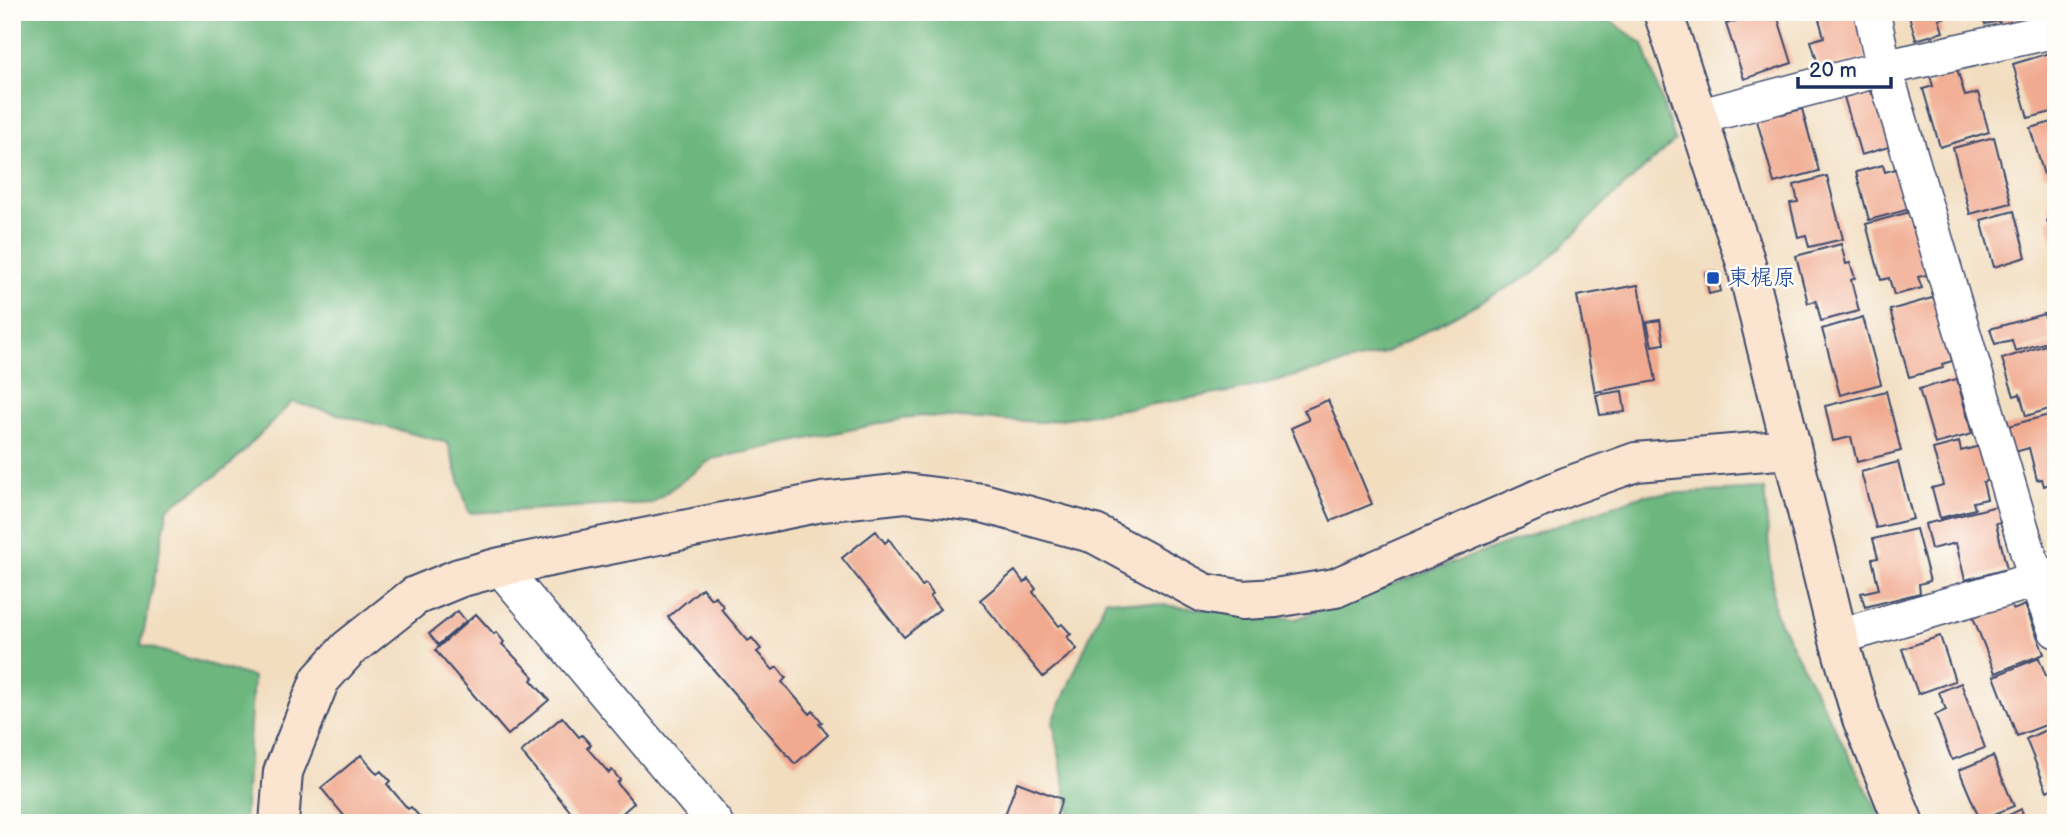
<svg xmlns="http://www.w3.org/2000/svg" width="2068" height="835" font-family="'Balsamiq Sans','Klee One',sans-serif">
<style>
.forest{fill:#6db77f;stroke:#44736e;stroke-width:2}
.building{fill:#f1aa90}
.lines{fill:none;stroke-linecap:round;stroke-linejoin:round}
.street-casing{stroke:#3b496d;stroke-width:38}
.secondary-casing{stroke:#3b496d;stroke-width:42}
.street{stroke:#fff;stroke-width:35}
.secondary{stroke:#fce5d0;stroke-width:38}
.transit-dot{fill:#1a4fb4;stroke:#fdfcf7;stroke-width:2.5}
.labels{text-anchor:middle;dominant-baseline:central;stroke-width:5;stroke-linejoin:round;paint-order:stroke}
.transit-label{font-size:23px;fill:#164399;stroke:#fdfcf7;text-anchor:start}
</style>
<rect width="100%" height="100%" fill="#fdfcf7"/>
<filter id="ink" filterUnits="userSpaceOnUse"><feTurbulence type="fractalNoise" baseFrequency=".0143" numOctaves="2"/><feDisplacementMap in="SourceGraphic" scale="14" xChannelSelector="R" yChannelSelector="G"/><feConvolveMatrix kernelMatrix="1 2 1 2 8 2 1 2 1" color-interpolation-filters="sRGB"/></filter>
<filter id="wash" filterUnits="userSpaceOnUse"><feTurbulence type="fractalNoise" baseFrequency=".00686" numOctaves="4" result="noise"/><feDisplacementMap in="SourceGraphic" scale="28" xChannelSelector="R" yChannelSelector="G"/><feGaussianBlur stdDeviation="1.57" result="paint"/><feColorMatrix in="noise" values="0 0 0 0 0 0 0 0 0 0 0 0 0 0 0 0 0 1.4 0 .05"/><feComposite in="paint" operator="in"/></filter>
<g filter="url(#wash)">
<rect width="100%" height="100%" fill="#f2ddbf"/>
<path class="forest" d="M12,12H1599L1643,44L1675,141L1602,206L1535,273L1385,353L1235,391L1042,422L916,416L712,459L652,503L469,513L448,443L292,402L226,469L168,508L141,645L253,677L244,823H12Z
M1764,489L1775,613L1884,823H1068L1070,815L1053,721L1106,599L1296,619L1643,495Z"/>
<g id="blocks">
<path class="building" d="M1762,12H1776L1792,63L1744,79L1726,24Z
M1817,12H1858L1866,58L1820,71L1811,41L1824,37Z
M1908,12H1959V13L1939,19L1943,32L1916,40Z
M1982,12H2032L2033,17L2000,25L1999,21L1985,24Z
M2050,53L2056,73V111L2028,118L2013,64Z
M1956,65L1965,96L1978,93L1989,132L1940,147L1923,89L1933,86L1929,73Z
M1870,90L1871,94L1884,91L1899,144L1861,155L1844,97Z
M1779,106L1782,114L1802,109L1819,171L1774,183L1755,113Z
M2056,121V172L2044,175L2030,128Z
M1994,137L2011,203L1970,214L1953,148Z
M1883,165L1885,172L1903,167L1910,209L1869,220L1856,172Z
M1827,176L1843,239L1809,247L1806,235L1798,237L1790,203L1798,202L1794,185Z
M2056,201V244H2055L2047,220L2052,218L2048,204Z
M1917,210L1931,274L1918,277L1922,288L1894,295L1889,278L1881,280L1866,224Z
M2014,211L2026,257L1994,267L1981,220Z
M1841,244L1846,264L1850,263L1855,278L1851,280L1859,311L1821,321L1816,301L1808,303L1796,256Z
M1716,271L1721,291L1709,294L1705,273Z
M1638,285L1656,381L1595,392L1577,296Z
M1939,296L1952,344L1948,346L1952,361L1942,364L1943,368L1909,377L1890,310Z
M2044,314L2051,341L2015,351L2012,340L1995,344L1990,329Z
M1863,317L1881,384L1840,395L1822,329Z
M1660,320L1664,344L1652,346L1647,322Z
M2052,343L2056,356V369L2053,370L2056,407L2026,416L2020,394L2014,396L2002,359Z
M1957,379L1972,434L1935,444L1919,389Z
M1622,391L1625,412L1600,415L1596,395Z
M1886,391L1901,451L1857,462L1851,437L1833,441L1825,406Z
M1328,400L1372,504L1331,521L1291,428L1309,420L1304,410Z
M2056,413V482L2044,486L2042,479L2037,480L2029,448L2008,454L2001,428Z
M1959,442L1961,451L1980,446L1990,480L1983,482L1987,499L1973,502L1975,509L1940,518L1932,488L1943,485L1933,449Z
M1898,462L1913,519L1876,528L1861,472Z
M1997,506L2001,522L1996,523L2007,569L1965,580L1956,543L1931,549L1925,524Z
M1916,529L1930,581L1919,584L1920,593L1865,607L1861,593L1879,589L1872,559L1878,558L1873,539Z
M876,531L885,543L889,539L922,586L925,584L933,594L930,597L940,609L904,637L842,558Z
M1015,571L1024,583L1028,579L1036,589L1033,592L1059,626L1062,624L1071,634L1067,637L1077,649L1043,677L980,600Z
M702,588L711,599L715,596L724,607L721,609L748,641L752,638L761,649L757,652L773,670L777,667L786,678L782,682L810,714L813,711L822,722L819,724L828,735L795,764L668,617Z
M2010,603L2013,610L2025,605L2044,654L1995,673L1973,617Z
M458,611L466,621L438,645L429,634Z
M476,614L494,634L496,632L504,642L502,644L534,677L531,680L549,700L508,735L435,650Z
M1940,636L1955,681L1918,694L1902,649Z
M2039,658L2056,701V721L2017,736L1994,676Z
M1961,683L1985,748L1952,760L1935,715L1946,710L1939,692Z
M562,717L579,737L582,735L591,745L587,748L609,773L612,770L620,780L617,783L634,803L611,823H580L521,752Z
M2050,728L2052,735L2056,733V787L2047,791L2026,739Z
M361,755L377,774L381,771L390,781L387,784L408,809L411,807L420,817L417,819L420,823H350L321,788Z
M1993,756L2014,806L1980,820L1959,770Z
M1017,782L1062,799L1054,823H1002Z
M2021,809L2027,823H1993Z"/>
</g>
</g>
<g filter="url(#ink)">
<use href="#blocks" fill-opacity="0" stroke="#3b496d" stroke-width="2"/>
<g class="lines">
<defs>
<path id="street" d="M1872,12L1884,68L2036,579L2056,630
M1698,117L1884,68L2056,30
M500,567L715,823
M1838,637L2056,574"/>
<path id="secondary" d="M1663,12L1745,260L1838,637L1862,719L1904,823
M279,823L283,772L320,680L348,649L415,596L459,578L500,567L822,502L905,493L983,503L1095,534L1204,593L1243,600L1275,598L1335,588L1566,487L1636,462L1791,449"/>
</defs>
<use href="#street" class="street-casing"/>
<use href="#secondary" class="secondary-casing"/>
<use href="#street" class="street"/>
<use href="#secondary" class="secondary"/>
</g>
</g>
<rect class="transit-dot" x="1706" y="271" width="14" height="14" rx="3.5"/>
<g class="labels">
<g class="transit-label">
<text x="1727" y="278">東梶原</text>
</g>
</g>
<rect width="2068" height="835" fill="none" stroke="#fdfcf7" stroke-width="42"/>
<path d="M1798 77v10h93v-10" fill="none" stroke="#1b2f5e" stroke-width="3.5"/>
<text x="1809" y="77" font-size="21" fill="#1b2f5e" stroke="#fdfcf7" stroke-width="5" paint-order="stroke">20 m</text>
</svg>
